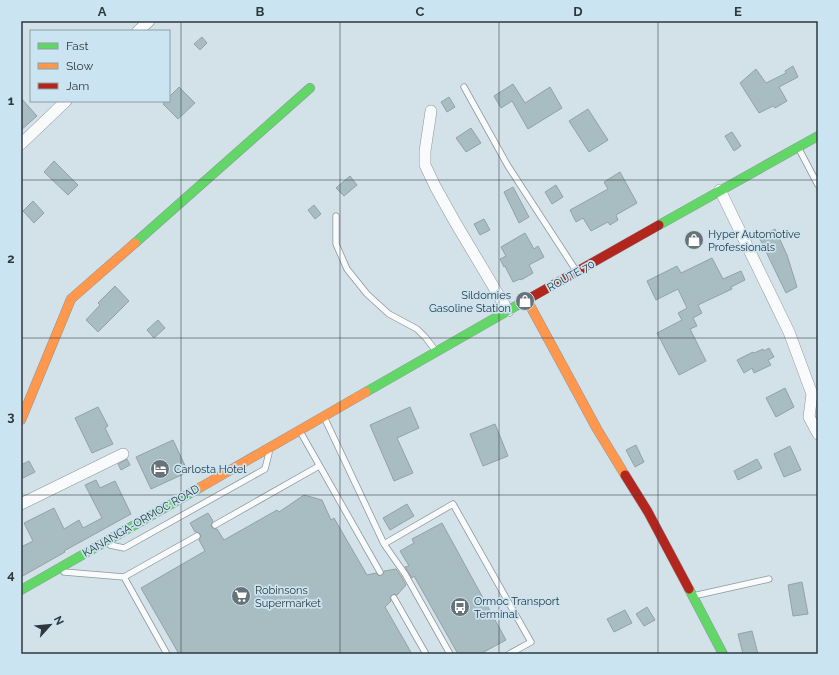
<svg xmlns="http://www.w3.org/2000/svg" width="839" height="675" font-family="Raleway,sans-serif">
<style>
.building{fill:#a7bdc2;stroke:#95a1a5}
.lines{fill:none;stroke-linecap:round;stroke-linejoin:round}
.lane-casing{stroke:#8c979c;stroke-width:7}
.street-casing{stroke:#8c979c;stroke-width:12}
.fast-casing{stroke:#8c979c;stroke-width:10}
.slow-casing{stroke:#8c979c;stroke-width:10}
.jam-casing{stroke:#8c979c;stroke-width:10}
.lane{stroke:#f8fafc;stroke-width:5.5}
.street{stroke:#f8fafc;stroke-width:11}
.fast{stroke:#63d668;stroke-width:9}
.slow{stroke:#ff974d;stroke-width:9}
.jam{stroke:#b3261e;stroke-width:9}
.grid{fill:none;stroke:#2e383d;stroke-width:1;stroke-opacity:0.55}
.labels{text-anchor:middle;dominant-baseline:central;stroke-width:3.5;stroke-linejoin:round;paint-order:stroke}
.poi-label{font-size:11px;fill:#2e383d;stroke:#cbe4f1;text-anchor:start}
.street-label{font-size:11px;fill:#2e383d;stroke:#cbe4f1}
.neatline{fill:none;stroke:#2e383d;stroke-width:1.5}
.grid-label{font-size:13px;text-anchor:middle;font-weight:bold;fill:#2e383d}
</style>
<rect width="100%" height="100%" fill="#d3e1e9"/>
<path class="building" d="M202,37L207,43L200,50L194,44Z
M793,66L798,77L779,87L787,101L775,108L773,106L759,113L740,83L756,69L766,83L786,73L785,71Z
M513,84L525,103L550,87L562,108L528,129L512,101L501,108L494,96Z
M179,87L195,103L178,119L163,104L165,101H169V97Z
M449,97L455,107L447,112L441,102Z
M21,98L37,116L21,130Z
M588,109L608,140L589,152L569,121Z
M471,128L481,143L466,152L456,138Z
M732,132L741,146L734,151L725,136Z
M54,161L78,185L68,195L44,172Z
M620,172L637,203L616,215L618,220L610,225L608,222L591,231L583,218L576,222L570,210L608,189L604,182Z
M350,176L357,185L344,196L336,188Z
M556,185L563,197L552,204L545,192Z
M513,187L529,217L519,223L504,192Z
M33,201L44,213L34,223L23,211Z
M314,205L321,214L315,219L308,210Z
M484,219L490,230L480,235L474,224Z
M775,229L787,255L797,287L786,293L759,237Z
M525,233L534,249L538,246L544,257L529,265L533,273L521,280L520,279L513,282L505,266L504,267L500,259L506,256L501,247Z
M712,258L723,279L741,271L745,280L731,287L732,289L698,305L702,313L693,318L697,326L690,329L706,361L679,375L657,333L682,320L678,313L687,308L678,289L656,300L647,281L677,266L681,273Z
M115,286L129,301L98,332L86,320L100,305L98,303Z
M158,320L165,328L154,338L147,330Z
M769,348L774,357L768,360L771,365L754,373L752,368L744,373L737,360L753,352L754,353L763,349L764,351Z
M785,388L794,407L776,417L766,398Z
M98,407L108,426L105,428L113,444L92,453L75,418Z
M410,407L419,428L397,438L413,473L394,481L370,425Z
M495,424L508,456L483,466L470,434Z
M173,440L188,472L151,489L136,457Z
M636,445L644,462L635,467L626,450Z
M790,446L801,470L784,477L774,454Z
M127,459L130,465L121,470L118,464Z
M757,459L762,468L738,480L734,471Z
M29,461L35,472L23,478L21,473V465Z
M96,480L100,488L115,481L131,514L64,551L65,552L21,577V547L33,541L24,523L54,508L64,529L79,520L83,528L102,518L85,485Z
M304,495L322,500L331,520L334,518L367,575L376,573L378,575L380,576L383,574L384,571L396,569L401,576L406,585L397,595L394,594L391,596V601L385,607L412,654H179L141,588L205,551L199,540L201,536L200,534L197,532H195L190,523L208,513L213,521L211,525L212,527L215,529H217L224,540L277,510L279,512Z
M407,504L414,516L390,530L383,518Z
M442,523L506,640L480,654H458L414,576L412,578L405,567L409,566L400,551L414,543L412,539Z
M802,582L808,614L793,616L788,585Z
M647,607L655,620L644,626L636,614Z
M625,610L632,623L614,632L607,619Z
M752,631L758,654H743L738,634Z"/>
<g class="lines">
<defs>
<path id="lane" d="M464,87L508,166L575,269
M799,149L818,185
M336,216V244L347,269L367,294L389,314L417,329L426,338L435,350
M325,419L384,544L405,574L450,654
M301,433L380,572
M215,525L319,466
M384,544L453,504L531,642L509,654
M110,545L124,548L265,469L269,453
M64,572L124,577L197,536
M124,577L167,654
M693,596L769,579
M394,598L426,654"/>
<path id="street" d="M138,31L149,21
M431,111L425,151V165L436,188L455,222L508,311
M21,144L66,101
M720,190L789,332L812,394L809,417L818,434
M21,504L123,454"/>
<path id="fast" d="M659,225L818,136
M135,243L310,88
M366,392L530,298
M689,589L723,654
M21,590L201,487"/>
<path id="slow" d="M527,300L597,429L625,475
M21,420L71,299L135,243
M201,487L366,392"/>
<path id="jam" d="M530,298L659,225
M625,475L648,512L689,589"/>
</defs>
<use href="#lane" class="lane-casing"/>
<use href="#street" class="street-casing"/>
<use href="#fast" class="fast-casing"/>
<use href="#slow" class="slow-casing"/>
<use href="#jam" class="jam-casing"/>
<use href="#lane" class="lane"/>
<use href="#street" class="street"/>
<use href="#fast" class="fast"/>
<use href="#slow" class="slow"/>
<use href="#jam" class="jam"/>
</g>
<path class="grid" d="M181,21V654M340,21V654M499,21V654M658,21V654M21,180H818M21,338H818M21,495H818"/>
<defs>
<symbol id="shop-disc" viewBox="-11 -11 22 22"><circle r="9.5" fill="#687379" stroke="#cbe4f1"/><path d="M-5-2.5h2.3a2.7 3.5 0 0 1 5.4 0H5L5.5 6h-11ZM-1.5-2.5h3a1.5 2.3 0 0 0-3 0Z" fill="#fff"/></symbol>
<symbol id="hotel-disc" viewBox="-11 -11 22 22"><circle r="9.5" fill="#687379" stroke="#cbe4f1"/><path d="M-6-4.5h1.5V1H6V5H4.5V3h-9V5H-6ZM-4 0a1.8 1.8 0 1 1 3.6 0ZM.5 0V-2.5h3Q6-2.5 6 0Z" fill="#fff"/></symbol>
<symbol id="supermarket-disc" viewBox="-11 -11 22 22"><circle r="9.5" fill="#687379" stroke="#cbe4f1"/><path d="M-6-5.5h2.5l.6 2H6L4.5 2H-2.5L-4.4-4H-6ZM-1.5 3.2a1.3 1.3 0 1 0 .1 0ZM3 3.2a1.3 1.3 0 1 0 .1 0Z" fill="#fff"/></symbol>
<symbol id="bus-disc" viewBox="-11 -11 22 22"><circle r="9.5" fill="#687379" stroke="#cbe4f1"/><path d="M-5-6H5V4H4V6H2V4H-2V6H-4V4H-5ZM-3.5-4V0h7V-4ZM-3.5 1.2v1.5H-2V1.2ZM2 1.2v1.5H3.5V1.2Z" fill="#fff"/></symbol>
</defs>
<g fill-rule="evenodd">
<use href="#shop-disc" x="683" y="229" width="22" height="22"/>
<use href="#shop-disc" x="514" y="290" width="22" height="22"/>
<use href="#hotel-disc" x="149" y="458" width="22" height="22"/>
<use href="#supermarket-disc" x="230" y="585" width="22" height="22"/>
<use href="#bus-disc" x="449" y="596" width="22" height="22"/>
</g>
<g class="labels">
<g class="poi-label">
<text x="708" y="234">Hyper Automotive<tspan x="708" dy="13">Professionals</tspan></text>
<text x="511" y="295" text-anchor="end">Sildomies<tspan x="511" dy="13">Gasoline Station</tspan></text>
<text x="174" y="469">Carlosta Hotel</text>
<text x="255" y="590">Robinsons<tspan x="255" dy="13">Supermarket</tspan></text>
<text x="474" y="601">Ormoc Transport<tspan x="474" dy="13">Terminal</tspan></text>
</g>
<g class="street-label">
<text transform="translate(571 276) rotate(-29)">ROUTE 70</text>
<text transform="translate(141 521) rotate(-30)">KANANGA-ORMOC ROAD</text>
</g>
</g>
<rect width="839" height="675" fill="none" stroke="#cbe4f1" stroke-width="44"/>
<rect x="30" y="30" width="140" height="72" fill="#cbe4f1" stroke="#8c9fa9"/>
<rect x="38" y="43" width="20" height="6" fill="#63d668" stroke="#8c9fa9"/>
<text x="66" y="50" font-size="12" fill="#2e383d">Fast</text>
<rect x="38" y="63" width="20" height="6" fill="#ff974d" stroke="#8c9fa9"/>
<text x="66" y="70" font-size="12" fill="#2e383d">Slow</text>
<rect x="38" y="83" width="20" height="6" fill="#b3261e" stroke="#8c9fa9"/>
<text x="66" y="90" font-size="12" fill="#2e383d">Jam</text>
<g transform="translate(50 625) rotate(63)" stroke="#cbe4f1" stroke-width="3" paint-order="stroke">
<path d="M0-3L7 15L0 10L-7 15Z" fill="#2e383d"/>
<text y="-6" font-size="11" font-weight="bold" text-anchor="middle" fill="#2e383d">N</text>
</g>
<rect x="22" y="22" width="795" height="631" class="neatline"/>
<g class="grid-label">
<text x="102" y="16">A</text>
<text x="260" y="16">B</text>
<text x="420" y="16">C</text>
<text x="578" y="16">D</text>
<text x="738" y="16">E</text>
<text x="11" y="105">1</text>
<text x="11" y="263">2</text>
<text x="11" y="421">3</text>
<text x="11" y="579">4</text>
</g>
</svg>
